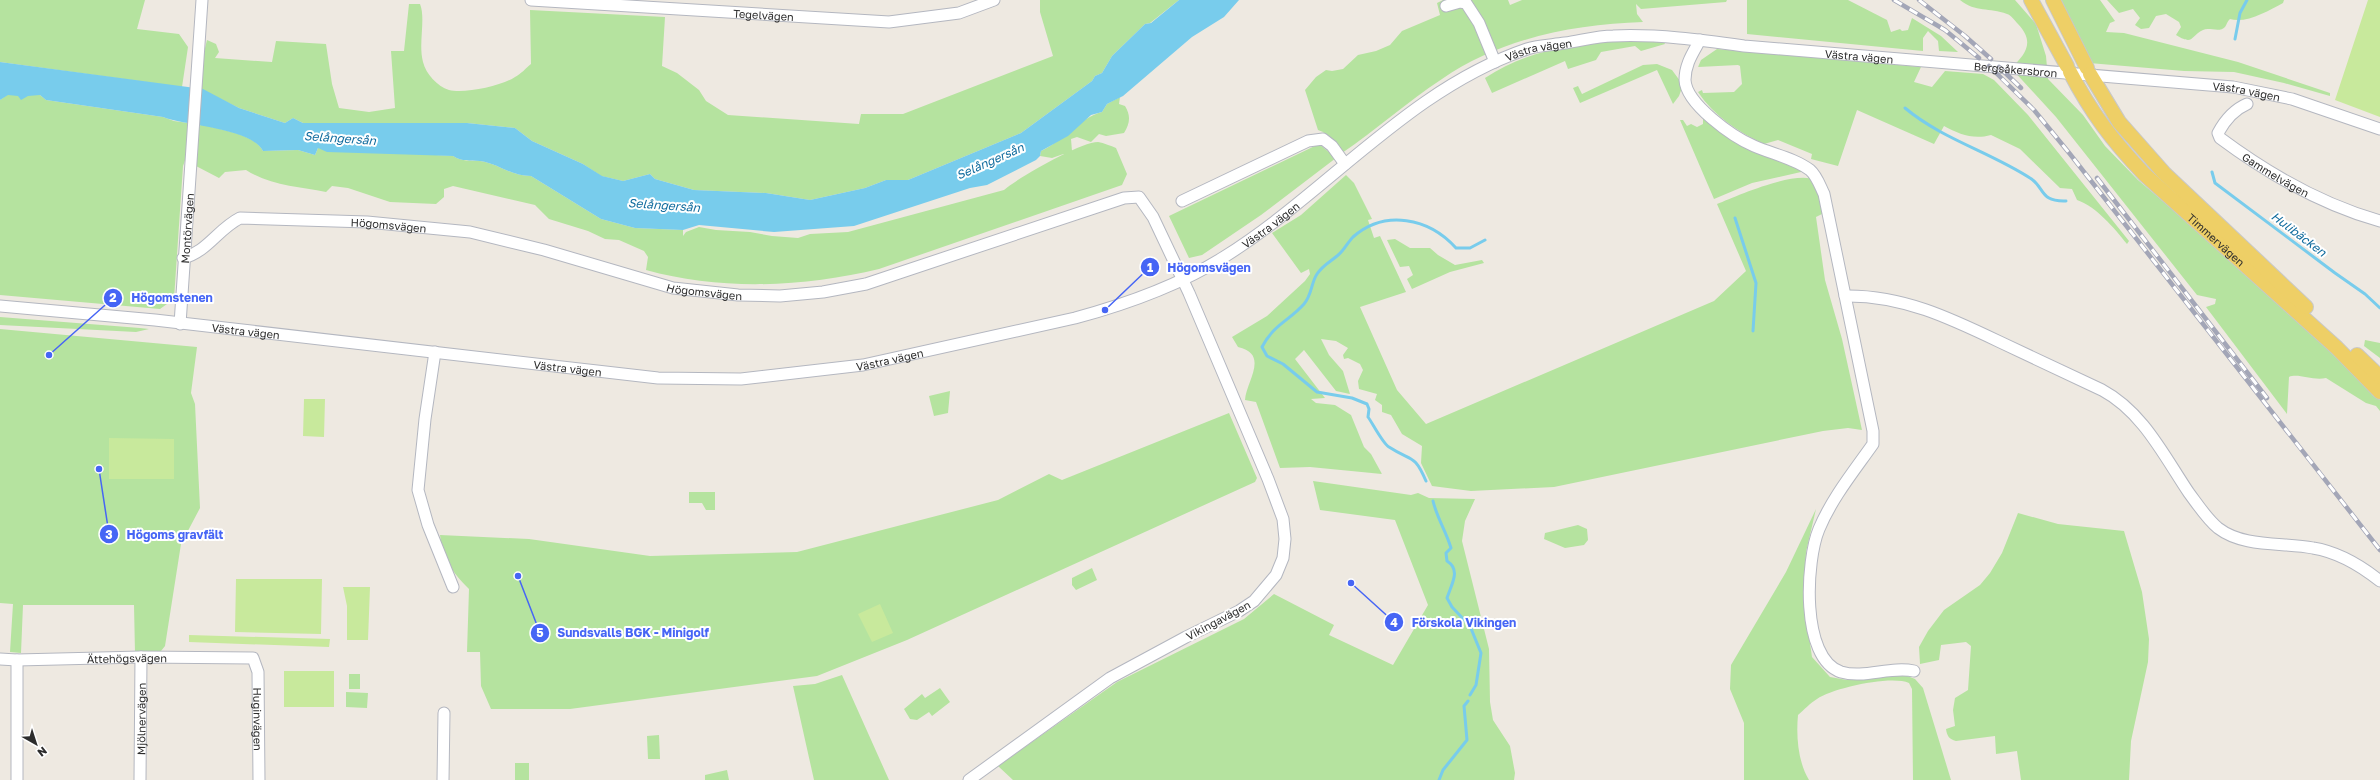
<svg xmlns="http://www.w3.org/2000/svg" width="2380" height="780" font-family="'Golos Text',sans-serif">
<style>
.green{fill:#b5e39f}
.pitch{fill:#c8e99c}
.water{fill:#78ccec}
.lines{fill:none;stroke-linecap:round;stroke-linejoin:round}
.stream{stroke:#78ccec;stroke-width:3}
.minor-casing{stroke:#b4b7c0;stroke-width:13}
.major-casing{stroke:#c8c8c8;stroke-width:16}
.minor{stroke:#fff;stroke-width:11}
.major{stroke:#eecf66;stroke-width:14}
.rail-casing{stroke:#a3a6b7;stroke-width:4.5}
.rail{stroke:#fff;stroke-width:3;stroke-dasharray:9;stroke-linecap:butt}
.labels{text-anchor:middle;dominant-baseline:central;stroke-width:4;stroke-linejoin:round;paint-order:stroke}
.street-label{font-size:11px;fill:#2d2d2d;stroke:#fff}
.water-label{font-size:12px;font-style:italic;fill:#116c9e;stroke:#fff}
.leader{fill:none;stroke:#4665f5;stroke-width:1.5}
.callout-dot{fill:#4665f5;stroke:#fff;stroke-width:1.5}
.mark-label{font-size:12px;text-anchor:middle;font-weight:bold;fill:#fff}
.callout-label{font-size:12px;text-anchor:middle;font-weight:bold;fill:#4665f5;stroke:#fff;stroke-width:4;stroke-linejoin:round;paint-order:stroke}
</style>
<rect width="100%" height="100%" fill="#eee9e1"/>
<path class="green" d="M0,0H145L137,29L179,34L188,47L182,87L0,62Z
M1040,0H1179L1150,23L1145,24L1112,56L1102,73L1095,76L1092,81L1021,133L908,180H886L865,188L810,200L766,193L694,190L655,179L650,174L623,181L601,176L583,164L532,141L515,128L467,123H303L293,118L285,123L239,108L200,89V68L207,40L216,44L219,52L215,58L272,62L276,41L326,44L332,84L339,108L369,112L395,108L391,51H404L409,4H420C426,19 418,43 423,62C426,74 437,86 449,90C464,94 502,86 515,77C521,74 526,68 531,64L530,10L665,17L662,66L677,73L699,90L706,101L728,115L859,124L861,114H903L1053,56L1040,12Z
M1443,0H1508L1510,5L1522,0H1727L1726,2L1641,9L1636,4L1637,14L1643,22C1573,24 1500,39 1442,79C1407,102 1376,130 1342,153L1323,132L1318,130L1305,90L1316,77L1326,70L1332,71L1343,69L1358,55L1376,51L1390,45L1402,31L1440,15L1437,3Z
M1747,0H1848L1887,20L1891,32L1900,29L1902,31L1908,30L1912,18L1941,36L1958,52L1939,51L1938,41L1928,31L1923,38V51L1747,34Z
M1960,0H2015L2036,24L2046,56L2048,79L2083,115L2105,146L2138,180L2253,278L2367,384L2380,400V411L2376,406L2366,403L2326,378C2313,381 2298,373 2289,377L2287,414L2206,307L2215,304L2216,299L2197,295L2056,117L2011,68C2026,54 2035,42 2018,24C2015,21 2011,15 2007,14C1989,7 1976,13 1960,0Z
M2061,0H2100L2115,21L2110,23L2106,32L2124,33L2238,62L2330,93V96L2284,83L2234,72L2184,71L2089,63L2082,42Z
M2107,0H2284L2283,3C2268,11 2246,24 2230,19C2227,22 2227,24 2225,27C2220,33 2209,27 2203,30C2190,36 2194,46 2176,35L2181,27L2179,22L2166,14L2156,16L2149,28L2141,29L2135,25L2140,18L2133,9L2119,13Z
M1615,39L1664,42L1665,44L1641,51L1635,46L1601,52L1596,60L1568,69L1565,61L1492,93L1485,78C1526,51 1567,46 1615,39Z
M1717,49L1921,67L1914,82L1932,87L1945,71L1983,74L1994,80L2028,115L2129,241L2127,244C2114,228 2097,207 2077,200L2072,189L2060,188L2020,149L1991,135C1973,140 1959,134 1944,126L1934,144L1857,110L1838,166L1811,159L1812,154L1778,140L1764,144C1738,132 1714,116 1698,92L1702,90L1703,93L1734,92L1742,84L1740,66L1738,65L1698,67L1701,60Z
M1657,64L1672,70L1683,85L1679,96L1673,104L1657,70L1580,103L1573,88L1578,86L1582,94L1643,65Z
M7,95H40L46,100L163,117L174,121L188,123L187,155L183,166L174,299L160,309L0,295V100Z
M1120,97L1119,104L1125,106C1131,116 1130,123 1124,133L1106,136L1099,134L1091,142L1077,137L1071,139L1072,151L1052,158L1040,156L1041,151C1063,141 1079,118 1102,112L1107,104Z
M1703,119H1708L1802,169L1801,172L1752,183L1714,199L1680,120H1683L1687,126L1691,124L1697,127L1703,124Z
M201,124C219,130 254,133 263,151L298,150L315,155L318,148L453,156C463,162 470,160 480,161C500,164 510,176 531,176L601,219L635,228L683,230V236L686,232L699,227L716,230L750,232L772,236L798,238L810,234L848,232L1004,190C1018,178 1080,142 1098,142C1104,143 1111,146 1116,148L1127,174L1122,185L879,269C805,287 721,291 646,270L648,257L644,251L619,240L605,239L588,231L549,219L535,205L453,186L444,189V197L436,204L390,202L348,188L332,186L326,192C299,187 269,185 246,170L225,172L219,178L196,166L197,131Z
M1319,144L1336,158L1261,215L1202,255L1189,258L1169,216Z
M1346,175L1354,183L1372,219L1368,220L1374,238L1380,236L1406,292L1360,307L1397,390L1426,424L1714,301L1746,271L1717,204C1737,196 1795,170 1815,180L1824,213L1816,217L1825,280L1842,339L1862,430L1848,428L1823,431L1554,487L1471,491L1432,486L1421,463L1422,446L1402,434L1391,415L1382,412V405L1375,400L1377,394L1359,389L1358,381L1363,370L1360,364L1348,358L1344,359L1343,355L1348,348L1336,341L1321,339L1329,355L1343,371L1350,394L1336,391L1304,350L1295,359L1325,398L1311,399L1316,403L1335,405L1351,415L1364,447L1371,454L1382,474L1310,467L1280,468L1256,402L1245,400C1246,382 1270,354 1238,347L1232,337L1267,316L1305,281L1310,274L1309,269L1301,273L1272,233L1301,215Z
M1395,239L1410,248H1430L1438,255L1455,265L1482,260L1484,263L1450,272L1412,289L1407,279L1413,275L1409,266L1400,267L1387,240Z
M0,317L140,328L149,329L136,332L0,325Z
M0,329L197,347L191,393L195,404L200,508L181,544L165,646L161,651L135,653L134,605H23L21,653L10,652L13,604L0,603Z
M2365,340L2380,343V358L2364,346Z
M950,391L948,413L934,416L929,396Z
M1229,413L1257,478L1255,482L907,640L817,676L570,709H491L481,686L480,652H467L469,589C452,572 443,559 440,535L529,539L650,556L797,552L998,500L1049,474L1062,480Z
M1313,481L1411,495L1418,493L1429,498L1475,499L1465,521L1462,541L1489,649L1490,702L1493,720L1510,746L1515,773L1514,780H1013L998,766L1117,682L1244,619L1274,594L1334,625L1329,635L1393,665L1428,605L1395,520L1320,510Z
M689,492H715V510H706L702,503H689Z
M1816,509L1806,552L1804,602L1812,657L1830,677L1847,680L1905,675L1915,679L1923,688L1951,780H1913L1912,689L1909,683C1891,675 1833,688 1817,699C1810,703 1804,710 1798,715C1796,736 1798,762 1809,780H1744V723L1730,689L1731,665L1786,572Z
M2018,513L2058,524L2124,531L2142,592L2149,639L2148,662L2131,741L2129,780H2021L2017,751L1996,754L1995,736L1956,741C1949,739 1947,736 1946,729L1955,726L1953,710L1955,698L1968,690L1971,646L1966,642L1941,645L1939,660L1920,664L1919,647L1928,631L1944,610L1980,585L1990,573L2002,553Z
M1578,525L1587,529L1588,540L1584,545L1565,548L1544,539L1545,533Z
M1092,568L1097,580L1076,590L1072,585V578Z
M349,674H360V689H349Z
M842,675L889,780H814L793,686L815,684Z
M940,688L950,702L932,716L929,712L917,720L910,719L904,709L922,694L925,698Z
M346,692L368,693L367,708L346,707Z
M659,735L660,759H648L647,736Z
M515,763H529V780H515Z
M727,770L729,780H705V775Z"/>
<path class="pitch" d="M2368,0H2380V117L2335,100Z
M304,399H325L324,437L303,436Z
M109,438L174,439V479H109Z
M236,579H322L321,634L235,632Z
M343,587H370L368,640H347V606Z
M880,604L893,633L872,642L858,614Z
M189,635L330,639L329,647L189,642Z
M284,671H334V707H284Z"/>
<path class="water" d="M1179,0H1239L1224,17L1192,37L1123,96L1107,104L1102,112L1091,115L1068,136L1041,151L1040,156L1036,160L987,185L970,188L854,226L774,232L699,225L683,230L635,228L601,219L531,176C510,176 500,164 480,161C469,160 463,162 453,156L327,152L318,148L315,155L298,150L263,151C251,128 186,126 163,117L46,100L40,95L28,96L21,100L18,96L8,95L0,100V62L203,89L239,108L285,123L293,118L303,123H467L515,128L532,141L583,164L602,176L623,181L650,174L655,179L694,190L766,193L810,200L865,188L886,180H908L1021,133L1092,81L1095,76L1102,73L1112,56L1145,24L1151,23Z"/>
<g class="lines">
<path class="stream" d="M2235,39L2240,13L2247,0
M1905,108C1942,139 1990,152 2030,178C2045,187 2039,202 2066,201
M2212,172L2215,183L2335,273L2365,294L2380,308
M1735,218L1756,283L1753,331
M1426,481C1414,453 1412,462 1389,447C1383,444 1373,424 1368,417L1369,409L1367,404L1352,398L1317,392L1283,364L1267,356L1262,347C1274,324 1289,321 1304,304C1312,295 1311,283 1317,274C1323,265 1330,262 1337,256C1344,251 1347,243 1353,237C1385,209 1429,218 1456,248H1470L1485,240
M1433,501C1437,518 1446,531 1451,548L1446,553L1447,561C1461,570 1452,583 1447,598L1452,607L1470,626L1481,653L1476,685L1470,695
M1439,780L1443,770L1467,740L1464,706L1468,701"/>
<defs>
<g id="minor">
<path id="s1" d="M531,0L889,22L959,13L994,0"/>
<path d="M1446,6L1460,2L1466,3L1479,23L1495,62"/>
<path d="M1700,40C1693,53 1685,64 1685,80C1686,104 1733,137 1754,146C1772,154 1794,158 1810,170C1817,176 1820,186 1824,194L1873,431V444C1854,471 1832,498 1819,529C1806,560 1800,658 1841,672C1864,679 1890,666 1914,671"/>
<path id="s2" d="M2247,104C2233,110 2225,120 2218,133L2220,138C2267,173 2323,205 2380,221"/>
<path d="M1182,201L1308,141L1323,139L1332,146L1345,164"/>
<path id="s3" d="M183,258C207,252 218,229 240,218L367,222L470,232L544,250L673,288L738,295L780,296L823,292L866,284L1124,198L1139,197L1153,217L1189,293L1268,479L1283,519L1285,539L1283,558L1276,575L1254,601L1239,611L1186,637L1110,678L969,780"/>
<path d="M1845,296C1902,295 1950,318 2000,342C2034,358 2068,374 2102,390C2143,412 2164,456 2189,493C2198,505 2207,519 2218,528C2244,548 2283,542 2313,548C2338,552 2360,565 2380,581"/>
<path id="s4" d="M0,306L155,320L658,378L741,379L863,365L1075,318C1127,304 1178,286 1224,257C1328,192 1409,89 1527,49C1539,45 1553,45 1565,43C1580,41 1597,36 1613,36C1657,34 1701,40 1744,46L2233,87L2292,99L2380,129"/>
<path id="s5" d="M180,324L202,0"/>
<path d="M435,352L425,419L418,490L428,525L453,587"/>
<path id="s6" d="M0,659L17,660L141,657L253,658L258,672L259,780"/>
<path d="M17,660V780"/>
<path id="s7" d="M140,780L141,657"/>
<path d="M443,780L444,713"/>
</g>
<g id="major">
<path d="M2031,0L2067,66"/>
<path d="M2053,0L2087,68"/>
<path id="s8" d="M2070,72C2092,114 2112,140 2144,174L2337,348L2380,392"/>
<path d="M2090,74L2119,122L2164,173L2306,307"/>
<path d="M2357,355L2380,377"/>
</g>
</defs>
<use href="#minor" class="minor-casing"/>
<use href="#major" class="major-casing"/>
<use href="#minor" class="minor"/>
<use href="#major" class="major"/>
<defs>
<path id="rail" d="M1894,0L1945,30L1979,58
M1919,0L1965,36L1991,59
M1989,66L2034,110L2070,154L2380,550
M1999,67L2021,88
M2097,178L2267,398"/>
</defs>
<use href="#rail" class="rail-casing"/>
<use href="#rail" class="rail"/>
</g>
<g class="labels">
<g class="street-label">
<text stroke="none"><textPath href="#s1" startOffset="233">Tegelvägen</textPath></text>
<text stroke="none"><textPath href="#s4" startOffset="1627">Västra vägen</textPath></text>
<text stroke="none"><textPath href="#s4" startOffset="1950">Västra vägen</textPath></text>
<text stroke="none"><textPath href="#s4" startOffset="2107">Bergsåkersbron</textPath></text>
<text stroke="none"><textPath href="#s4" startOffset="2339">Västra vägen</textPath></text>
<text stroke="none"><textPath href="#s2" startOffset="114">Gammelvägen</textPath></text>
<text stroke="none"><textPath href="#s4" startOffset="1303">Västra vägen</textPath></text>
<text stroke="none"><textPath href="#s3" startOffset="219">Högomsvägen</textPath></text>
<text stroke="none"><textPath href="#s5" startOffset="96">Montörvägen</textPath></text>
<text stroke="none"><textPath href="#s8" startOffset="224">Timmervägen</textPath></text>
<text stroke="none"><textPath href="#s3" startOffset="543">Högomsvägen</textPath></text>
<text stroke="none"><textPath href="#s4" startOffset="247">Västra vägen</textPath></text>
<text stroke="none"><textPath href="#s4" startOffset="895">Västra vägen</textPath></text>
<text stroke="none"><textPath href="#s4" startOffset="571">Västra vägen</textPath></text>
<text transform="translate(1218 620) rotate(-28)">Vikingavägen</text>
<text stroke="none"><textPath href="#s6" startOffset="127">Ättehögsvägen</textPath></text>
<text stroke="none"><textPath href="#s7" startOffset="61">Mjölnervägen</textPath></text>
<text stroke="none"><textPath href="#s6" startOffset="315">Huginvägen</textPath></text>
</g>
<g class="water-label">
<text transform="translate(340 138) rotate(4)">Selångersån</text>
<text transform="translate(990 161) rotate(-24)">Selångersån</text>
<text transform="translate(664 205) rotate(4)">Selångersån</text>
<text transform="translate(2299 234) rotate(37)">Hulibäcken</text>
</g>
</g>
<path class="leader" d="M1105 310L1150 267M49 355L113 298M99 469L109 534M1351 583L1394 622M518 576L540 633"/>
<g class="callout-dot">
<circle cx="1105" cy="310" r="4"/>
<circle cx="49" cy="355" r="4"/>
<circle cx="99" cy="469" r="4"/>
<circle cx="1351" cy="583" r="4"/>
<circle cx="518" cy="576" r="4"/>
<circle cx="1150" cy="267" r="10"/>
<circle cx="113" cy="298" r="10"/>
<circle cx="109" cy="534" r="10"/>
<circle cx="1394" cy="622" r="10"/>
<circle cx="540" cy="633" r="10"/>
</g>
<g class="mark-label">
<text x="1150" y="272">1</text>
<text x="113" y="302">2</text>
<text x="109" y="539">3</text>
<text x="1394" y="627">4</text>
<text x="540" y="637">5</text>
</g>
<g class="callout-label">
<text x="1209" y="272">Högomsvägen</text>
<text x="172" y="302">Högomstenen</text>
<text x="175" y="539">Högoms gravfält</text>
<text x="1464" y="627">Förskola Vikingen</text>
<text x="633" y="637">Sundsvalls BGK - Minigolf</text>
</g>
<g transform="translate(36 744) rotate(141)" stroke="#ffffff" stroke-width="3" paint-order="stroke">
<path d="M0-3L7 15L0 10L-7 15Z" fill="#2d2d2d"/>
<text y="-6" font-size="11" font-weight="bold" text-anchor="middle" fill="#2d2d2d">N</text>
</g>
</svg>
